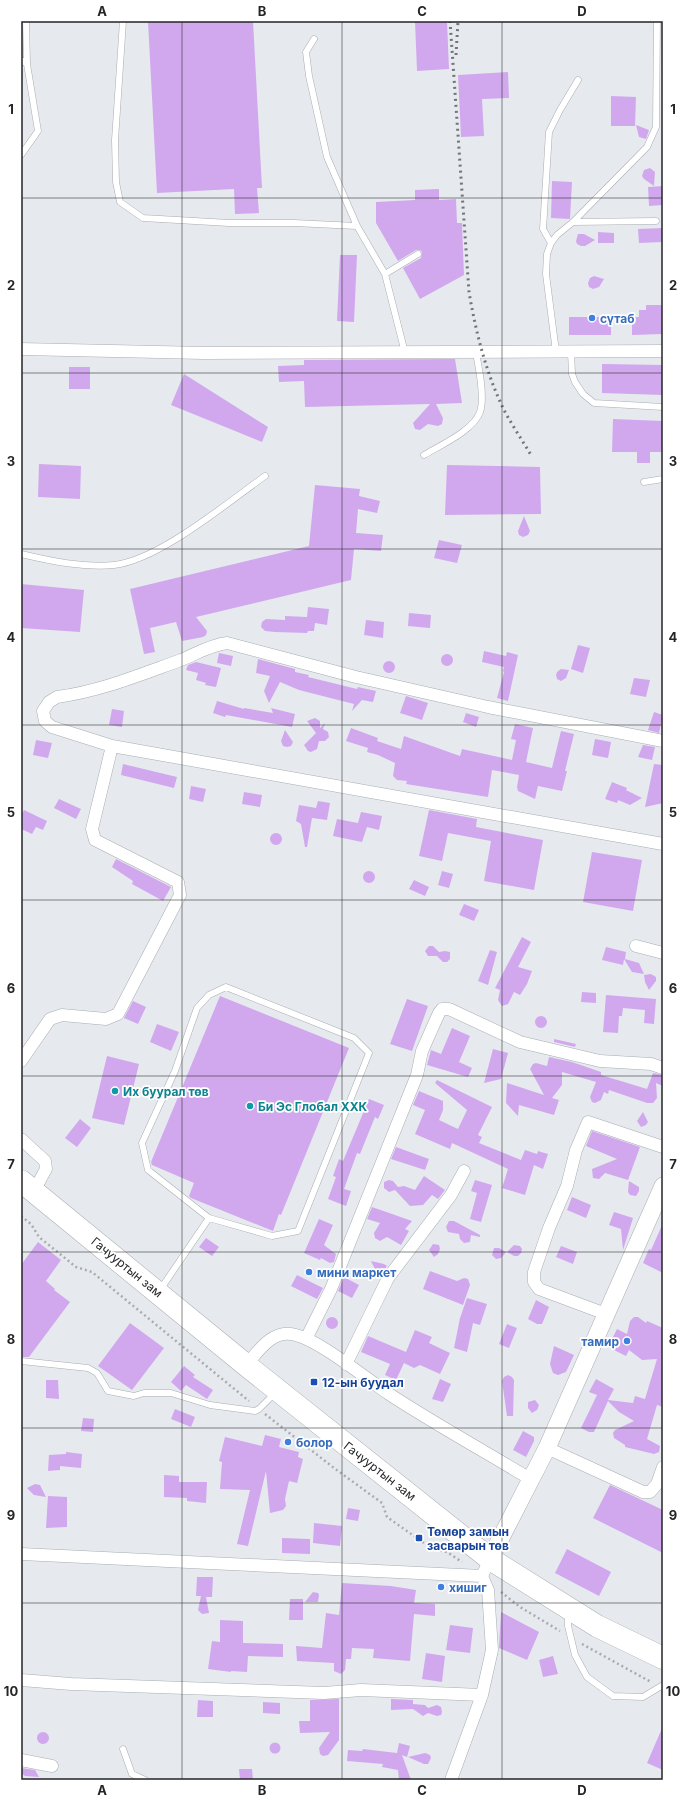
<svg xmlns="http://www.w3.org/2000/svg" width="684" height="1801" font-family="Inter,sans-serif">
<style>
.building{fill:#d1a8ee}
.lines{fill:none;stroke-linecap:round;stroke-linejoin:round}
.lane-casing{stroke:#a9acb0;stroke-width:7}
.street-casing{stroke:#a9acb0;stroke-width:13}
.secondary-casing{stroke:#a9acb0;stroke-width:18}
.highway-casing{stroke:#a9acb0;stroke-width:23}
.path{stroke:#a9acaf;stroke-width:2.5;stroke-dasharray:2 3;stroke-linecap:butt}
.lane{stroke:#fff;stroke-width:6}
.street{stroke:#fff;stroke-width:12}
.secondary{stroke:#fff;stroke-width:17}
.highway{stroke:#fff;stroke-width:22}
.rail{stroke:#727577;stroke-width:3;stroke-dasharray:2 4;stroke-linecap:butt}
.grid{fill:none;stroke:#242527;stroke-width:1;stroke-opacity:0.55}
.shop-dot{fill:#3f7fe0;stroke:#fff;stroke-width:1.5}
.culture-dot{fill:#0f9aa8;stroke:#fff;stroke-width:1.5}
.transit-dot{fill:#1a4fb4;stroke:#fff;stroke-width:1.5}
.labels{text-anchor:middle;dominant-baseline:central;stroke-width:3.5;stroke-linejoin:round;paint-order:stroke}
.shop-label{font-size:12px;font-weight:bold;fill:#366cbe;stroke:#fff;text-anchor:start}
.culture-label{font-size:12px;font-weight:bold;fill:#0d838f;stroke:#fff;text-anchor:start}
.street-label{font-size:12px;fill:#242527;stroke:#fff}
.transit-label{font-size:12px;font-weight:bold;fill:#164399;stroke:#fff;text-anchor:start}
.neatline{fill:none;stroke:#242527;stroke-width:1.5}
.grid-label{font-size:13px;text-anchor:middle;font-weight:bold;fill:#242527}
</style>
<rect width="100%" height="100%" fill="#e6eaee"/>
<path class="building" d="M148,21H253L262,188H257L259,213L235,214L234,189L157,193Z
M415,21H447L449,69L417,71Z
M508,72L509,98L482,99L484,136L461,137L458,75Z
M611,96L636,97L635,126H611Z
M636,125L649,130L646,139L639,137Z
M650,168L655,172L654,186L644,179L642,176L644,170Z
M552,181L572,182L570,219L551,218Z
M663,186V205L649,206L648,187Z
M439,189V200L456,199L457,223H462L464,275L420,299L403,268L421,258L422,252L420,250H416L398,261L376,223V202L415,200V190Z
M663,228V242L639,243L638,229Z
M598,232L614,233V243H598Z
M578,234H584L595,240L585,246H581L577,244L576,241Z
M340,255H357L354,322L337,321Z
M594,276L604,279L599,287L593,289L589,287L588,283L590,278Z
M646,305H663V334L632,335V317H639V310H646Z
M569,317H611V335H569Z
M455,359L462,403L436,404L443,418L442,424L438,426L428,424L420,430L415,429L413,423L430,404L305,407L304,381L279,382L278,366L304,365V360Z
M602,364L663,365V395L602,393Z
M69,367H90V389H69Z
M184,374L268,427L262,442L171,405Z
M613,419L663,421V452H650V463H637V452H612Z
M39,464L81,466L80,499L38,497Z
M447,465L540,467L541,514L445,515Z
M315,485L360,489L359,496L380,501L377,513L358,509L356,533L383,535L381,551L354,549L351,580L196,617L207,631L206,635L203,637L182,641L176,622L150,628L155,652L144,654L130,589L309,546Z
M524,516L530,531L528,535L523,537L519,535L518,531Z
M439,540L462,545L457,563L434,558Z
M21,584L84,590L80,632L21,628Z
M308,607L329,609L327,625L315,623L314,631H308L307,633L275,632L265,631L261,627L262,622L266,619L285,620V616L307,617Z
M409,613L431,615L430,628L408,626Z
M366,620L384,622L383,638L364,635Z
M578,645L590,648L583,673L571,669Z
M484,651L506,656L507,652L518,655L508,701L497,698L504,672L503,671L504,667L482,662Z
M219,653L233,656L231,666L217,663Z
M441 660a6 6 0 1 1 12 0a6 6 0 1 1-12 0Z
M258,659L295,669V672L309,675L308,677L357,689L358,687L376,691L373,702L362,700L352,711L354,704L299,690L280,682L269,703L264,691L270,676L256,673Z
M383 667a6 6 0 1 1 12 0a6 6 0 1 1-12 0Z
M196,662L221,668L216,687L205,685L206,683L196,680L198,673L186,670L188,665Z
M561,669L569,670L566,678L561,681L557,679L556,675L557,672Z
M634,678L650,680L646,697L630,694Z
M406,696L428,703L422,720L400,713Z
M217,701L244,709V708L273,713L271,708L295,714L292,727L226,715L225,717L213,713Z
M112,709L124,711L122,727L109,725Z
M654,712L663,715L659,733L648,730Z
M466,713L479,717L476,727L463,722Z
M315,718L320,721V728L325,723L323,729L328,732L329,737L325,741H319L317,749L311,752L308,751L304,745L316,733L307,721Z
M515,724L533,728L526,762L552,768L561,731L574,734L565,771H567L562,791L538,786L535,799L518,791L517,787L519,775L492,770L488,797L406,784L407,781L397,780L393,776L395,763L378,755L367,752L368,748L346,741L351,728L378,738L377,741L401,749L404,736L460,756L462,749L512,760L516,740L511,739Z
M285,730L293,742L291,746L287,747L283,746L281,741Z
M595,739L611,742L608,758L592,755Z
M36,740L52,743L48,758L33,755Z
M643,745L655,747L652,760L638,757Z
M123,764L177,777L174,788L121,775Z
M654,764L663,765V803L645,807Z
M612,782L627,788L626,790L642,798L630,805L618,800L617,803L605,799Z
M191,786L206,789L203,802L189,799Z
M244,792L262,795L260,807L242,804Z
M59,799L81,809L76,819L54,808Z
M318,801L330,803L327,820L312,818L307,847H305L301,824L296,821L299,805L316,808Z
M24,810L47,821L43,830L36,827L32,834L21,829V816Z
M429,810L477,819L476,827L543,840L534,890L484,881L491,841L448,833L442,861L419,856Z
M361,812L382,816L379,830L367,827L362,842L333,836L337,819L358,823Z
M270 839a6 6 0 1 1 12 0a6 6 0 1 1-12 0Z
M592,852L642,860L633,911L583,902Z
M116,859L171,887L163,901L132,884L133,881L112,867Z
M442,871L453,874L449,888L438,885Z
M363 877a6 6 0 1 1 12 0a6 6 0 1 1-12 0Z
M414,880L429,887L425,896L409,889Z
M464,904L479,910L474,921L459,915Z
M522,937L531,942L518,967L532,971L527,984L520,995L514,992L508,1004L502,1006L498,1000L500,990L495,988Z
M429,946H433L439,952L445,951L450,952V959L447,962H443L437,956H428L425,951Z
M606,947L626,952L625,959L639,963L644,974L632,972L624,959L623,965L602,960Z
M490,950L497,952L488,985L478,981Z
M651,974L656,977V981L649,990L645,982L644,975Z
M582,992L596,993V1003L581,1002Z
M606,995L656,999L654,1024L644,1023L645,1010L623,1008L622,1016H619L618,1033L603,1032Z
M220,996L349,1048L281,1215L279,1214L273,1231L191,1198L189,1196L194,1183L152,1165L151,1162Z
M407,999L428,1006L412,1051L390,1044Z
M133,1001L146,1007L138,1024L124,1018Z
M535 1022a6 6 0 1 1 12 0a6 6 0 1 1-12 0Z
M157,1024L179,1032L171,1051L150,1042Z
M452,1028L470,1036L459,1062L472,1068L468,1077L427,1065L431,1050L441,1054Z
M554,1039L576,1044L575,1047L554,1042Z
M493,1049L508,1053L501,1079L484,1083Z
M107,1056L139,1064L124,1125L92,1118Z
M549,1057L572,1062L601,1072V1075L647,1089L653,1073L663,1075V1086L656,1083L657,1098L653,1103H647L609,1090L608,1094L604,1092L601,1100L595,1103L592,1102L590,1097L596,1082L562,1072V1085L552,1098L559,1100L554,1115L519,1105L518,1116L506,1103L507,1083L544,1095L530,1069L533,1064L536,1063L547,1066Z
M437,1080L492,1107L478,1135L482,1137L479,1143L521,1160L525,1150L537,1154L538,1151L548,1154L543,1169L534,1165L525,1195L502,1188L508,1169L452,1143L450,1149L415,1134L425,1110L413,1105L419,1091L443,1101V1110L439,1120L458,1129L467,1110L435,1083Z
M369,1099L384,1105L378,1119L375,1117L360,1154L357,1153L344,1189L351,1191L346,1206L328,1199L336,1177L333,1176L339,1159L343,1161Z
M643,1112L648,1122L646,1125L641,1127L637,1121Z
M80,1119L91,1128L77,1147L65,1138Z
M592,1131L640,1147L628,1180L605,1173L599,1179L593,1178L592,1169L617,1159L586,1146Z
M396,1147L429,1159L425,1170L391,1159Z
M424,1176L445,1190L438,1199L432,1195L423,1205L410,1206L395,1190L389,1192L384,1188V1182L389,1180L393,1181L398,1187L404,1186L415,1190Z
M475,1180L492,1185L481,1222L470,1219L477,1193L471,1191Z
M629,1181L639,1187V1191L636,1196L630,1195L628,1192Z
M572,1197L591,1205L586,1218L567,1210Z
M372,1207L412,1221L405,1229L409,1231L401,1245L387,1237L380,1241L375,1238L374,1233L380,1223L367,1219Z
M614,1212L633,1218L623,1250L621,1229L609,1225Z
M319,1219L333,1225L324,1245L336,1254L334,1262L330,1263L321,1258L320,1260L304,1253Z
M449,1221H454L480,1235V1237L471,1235L470,1242L464,1243L460,1239L459,1234L448,1232L446,1227Z
M663,1223V1273L643,1263L649,1249L651,1250Z
M206,1238L219,1247L212,1256L199,1247Z
M38,1242L61,1260L46,1281L55,1289L54,1290L70,1302L29,1357H21V1265Z
M433,1244L439,1245L440,1249L438,1254L434,1257L429,1250Z
M514,1245L520,1246L522,1249L521,1253L518,1256H514L507,1252Z
M561,1246L577,1252L573,1264L556,1257Z
M494,1248H499L506,1252L501,1258L496,1259L492,1255Z
M371,1261L384,1264L387,1266L381,1275L377,1273Z
M430,1271L457,1281L464,1278L468,1279L470,1285L463,1305L423,1289Z
M297,1275L323,1288L317,1299L291,1286Z
M344,1277L359,1285L352,1298L338,1291Z
M467,1298L487,1304L480,1325L473,1323L467,1352L454,1348L460,1318Z
M536,1300L549,1307L542,1324H537L528,1319Z
M634,1317H638L646,1323L647,1321L663,1328V1407L657,1405L647,1439L660,1446L659,1452L654,1454L625,1447V1445L614,1438L613,1433L615,1430L634,1421L619,1412L608,1401L594,1432H589L581,1428L597,1395L589,1392L596,1379L614,1389L608,1400L633,1403L635,1396L645,1399L657,1359L642,1360L629,1350L626,1356L608,1347L617,1329L627,1334L630,1321Z
M326 1323a6 6 0 1 1 12 0a6 6 0 1 1-12 0Z
M130,1323L164,1348L132,1390L98,1366Z
M507,1324L517,1328L509,1348L499,1344Z
M415,1330L432,1337L429,1343L450,1353L440,1374L420,1365L414,1368L404,1363L396,1380L385,1375L390,1364L361,1352L368,1336L406,1352Z
M554,1346L574,1355L566,1372L558,1375L553,1373L550,1364Z
M184,1366L195,1375L193,1377L213,1390L207,1399L186,1385L181,1391L171,1382Z
M508,1375L512,1377L514,1380L513,1416H507L502,1381L504,1377Z
M440,1379L451,1384L443,1402L432,1399Z
M46,1380H58L59,1399L46,1398Z
M535,1400L539,1405L537,1410L532,1413L528,1408V1402Z
M175,1409L195,1417L191,1427L171,1419Z
M83,1418L94,1419L93,1432L81,1431Z
M523,1431L534,1437V1441L526,1457L513,1450Z
M265,1435L281,1439L279,1447L299,1452L298,1457L303,1459L297,1483L289,1481L285,1499L286,1506L283,1510L270,1513L266,1471L248,1546L237,1544L250,1490L220,1489L222,1462L219,1461L225,1437L262,1446Z
M66,1452L82,1454L81,1468L60,1466V1470L48,1471L49,1455L66,1454Z
M164,1475L179,1476V1482H207L206,1503L187,1501V1498L164,1497Z
M35,1484L40,1485L46,1497L34,1495L27,1488Z
M610,1485L663,1510V1553L593,1518Z
M48,1496L67,1497V1527L46,1528Z
M348,1508L360,1510L358,1521L346,1519Z
M314,1523L342,1526L340,1546L313,1543Z
M282,1538L310,1539V1554L282,1553Z
M567,1549L611,1572L599,1596L555,1573Z
M197,1577H213L212,1597H206L209,1613L202,1614L198,1610L201,1596H196Z
M342,1583L391,1586L416,1590L414,1603L435,1604V1616L414,1614L410,1661L373,1658L374,1649L352,1648L351,1659H346L345,1670L341,1674L334,1671V1663L297,1661L296,1646L322,1648L326,1613L339,1615Z
M313,1592L318,1593L319,1595L318,1602H305Z
M290,1599H303V1620H289Z
M501,1612L539,1632L527,1660L499,1648Z
M220,1620L243,1621V1643L283,1644V1657L248,1656L247,1672L231,1671V1672L208,1669L212,1641L220,1642Z
M450,1625L473,1628L470,1653L446,1650Z
M426,1653L445,1656L442,1682L422,1679Z
M553,1656L558,1674L543,1677L539,1660Z
M339,1699V1740L328,1755L323,1756L320,1754L319,1748L330,1732L300,1733L299,1721H310V1700Z
M391,1699L413,1700V1704L425,1705L428,1708L437,1705L441,1707L442,1712L441,1715L437,1716L428,1713L423,1716L413,1709L391,1710Z
M198,1700L213,1701V1717H197Z
M263,1702L280,1703V1714L263,1713Z
M663,1726V1770L647,1763Z
M37 1738a6 6 0 1 1 12 0a6 6 0 1 1-12 0Z
M269.5 1748a5.5 5.5 0 1 1 11 0a5.5 5.5 0 1 1-11 0Z
M399,1743L410,1746L407,1757L402,1755L411,1780H399L398,1770L382,1767L383,1764L347,1761L348,1750L362,1751L363,1749L397,1753Z
M425,1753L430,1755L431,1758L428,1764H424L408,1757Z
M21,1768L35,1770L39,1777L25,1776L22,1774Z
M239,1769H252L253,1780H240Z"/>
<g class="lines">
<defs>
<path id="lane" d="M26,21L27,64
M123,21L115,140L116,182L120,202L143,218L229,223H294L357,226
M314,39L306,52L309,76L327,157L357,226L385,274L405,353
M21,60L27,64L38,131L21,155
M573,222L656,221
M551,243L543,229L549,132L560,110L578,80
M385,274L418,254
M556,352L546,274L547,254L551,243L557,235L573,222L647,147L656,127L657,21
M571,352L572,374L575,382L583,394L594,403L663,407
M424,455C441,445 474,430 480,412C485,397 479,368 476,353
M644,482L663,479
M21,554C51,561 83,568 114,565C159,560 227,503 265,476
M226,987L354,1038L369,1053L298,1231L272,1236L209,1218L148,1170L142,1143L175,1071L197,1008L209,995Z
M160,1290L209,1218
M21,1361L88,1368L97,1373L108,1391L134,1396L144,1393H171L210,1405L255,1411L259,1409L275,1393
M568,1614V1626L575,1655L587,1677L613,1696L643,1697L663,1685
M123,1749L132,1774L145,1780"/>
<path id="street" d="M21,349L204,353L663,351
M663,741L488,707L356,677L227,643C210,645 196,654 181,660C139,675 101,691 57,697L49,702L43,711L45,721L52,727L112,746L663,844
M636,946L663,953
M21,1061L50,1019L62,1015L106,1019L118,1014L180,895L178,882L95,840L92,829L112,746
M21,1139L45,1161L46,1169L34,1191
M606,1314L539,1289L534,1282V1272L549,1228L567,1186L576,1150L588,1122L663,1147
M307,1337L331,1289L417,1075L422,1051L439,1013L442,1009H449L520,1042L600,1061L651,1064L663,1068
M346,1364L388,1278L451,1195L464,1171
M246,1365C258,1352 271,1331 291,1334C316,1337 365,1378 389,1394C435,1424 484,1451 532,1480
M547,1448L643,1492H650L657,1484L663,1467
M21,1554L482,1576L490,1559
M21,1680L71,1684L324,1693L361,1690L482,1695
M21,1760L52,1766
M451,1780L482,1695L492,1650L488,1590L482,1576"/>
<path id="secondary" d="M490,1559L547,1448L663,1186"/>
<path id="highway" d="M21,1181L246,1365L490,1559L597,1626L663,1658"/>
</defs>
<use href="#lane" class="lane-casing"/>
<use href="#street" class="street-casing"/>
<use href="#secondary" class="secondary-casing"/>
<use href="#highway" class="highway-casing"/>
<path class="path" d="M21,1216L31,1224L39,1237L76,1267L92,1272L249,1401
M265,1414L334,1468L382,1503L387,1517L431,1548L447,1552L462,1562
M501,1592L520,1607L560,1631
M582,1644L651,1682"/>
<use href="#lane" class="lane"/>
<use href="#street" class="street"/>
<use href="#secondary" class="secondary"/>
<use href="#highway" class="highway"/>
<path class="rail" d="M450,21L469,292C476,333 486,373 504,410C512,425 522,440 531,455
M456,55L458,21"/>
</g>
<path class="grid" d="M182,21V1780M342,21V1780M502,21V1780M21,198H663M21,373H663M21,549H663M21,725H663M21,900H663M21,1076H663M21,1252H663M21,1428H663M21,1603H663"/>
<g class="shop-dot">
<circle cx="592" cy="318" r="4"/>
<circle cx="309" cy="1272" r="4"/>
<circle cx="627" cy="1341" r="4"/>
<circle cx="288" cy="1442" r="4"/>
<circle cx="441" cy="1587" r="4"/>
</g>
<g class="culture-dot">
<circle cx="115" cy="1091" r="4"/>
<circle cx="250" cy="1106" r="4"/>
</g>
<g class="transit-dot">
<rect x="310" y="1378" width="8" height="8" rx="2"/>
<rect x="415" y="1534" width="8" height="8" rx="2"/>
</g>
<g class="labels">
<g class="shop-label">
<text x="600" y="318">сүтаб</text>
<text x="317" y="1272">мини маркет</text>
<text x="619" y="1341" text-anchor="end">тамир</text>
<text x="296" y="1442">болор</text>
<text x="449" y="1587">хишиг</text>
</g>
<g class="culture-label">
<text x="123" y="1091">Их буурал төв</text>
<text x="258" y="1106">Би Эс Глобал ХХК</text>
</g>
<g class="street-label">
<text transform="translate(127 1267) rotate(39)">Гачууртын зам</text>
<text transform="translate(380 1471) rotate(38)">Гачууртын зам</text>
</g>
<g class="transit-label">
<text x="322" y="1382">12-ын буудал</text>
<text x="427" y="1531">Төмөр замын<tspan x="427" dy="14">засварын төв</tspan></text>
</g>
</g>
<rect width="684" height="1801" fill="none" stroke="#ffffff" stroke-width="44"/>
<rect x="22" y="22" width="640" height="1757" class="neatline"/>
<g class="grid-label">
<text x="102" y="16">A</text>
<text x="262" y="16">B</text>
<text x="422" y="16">C</text>
<text x="582" y="16">D</text>
<text x="11" y="114">1</text>
<text x="673" y="114">1</text>
<text x="11" y="290">2</text>
<text x="673" y="290">2</text>
<text x="11" y="466">3</text>
<text x="673" y="466">3</text>
<text x="11" y="642">4</text>
<text x="673" y="642">4</text>
<text x="11" y="817">5</text>
<text x="673" y="817">5</text>
<text x="11" y="993">6</text>
<text x="673" y="993">6</text>
<text x="11" y="1169">7</text>
<text x="673" y="1169">7</text>
<text x="11" y="1344">8</text>
<text x="673" y="1344">8</text>
<text x="11" y="1520">9</text>
<text x="673" y="1520">9</text>
<text x="11" y="1696">10</text>
<text x="673" y="1696">10</text>
<text x="102" y="1795">A</text>
<text x="262" y="1795">B</text>
<text x="422" y="1795">C</text>
<text x="582" y="1795">D</text>
</g>
</svg>
